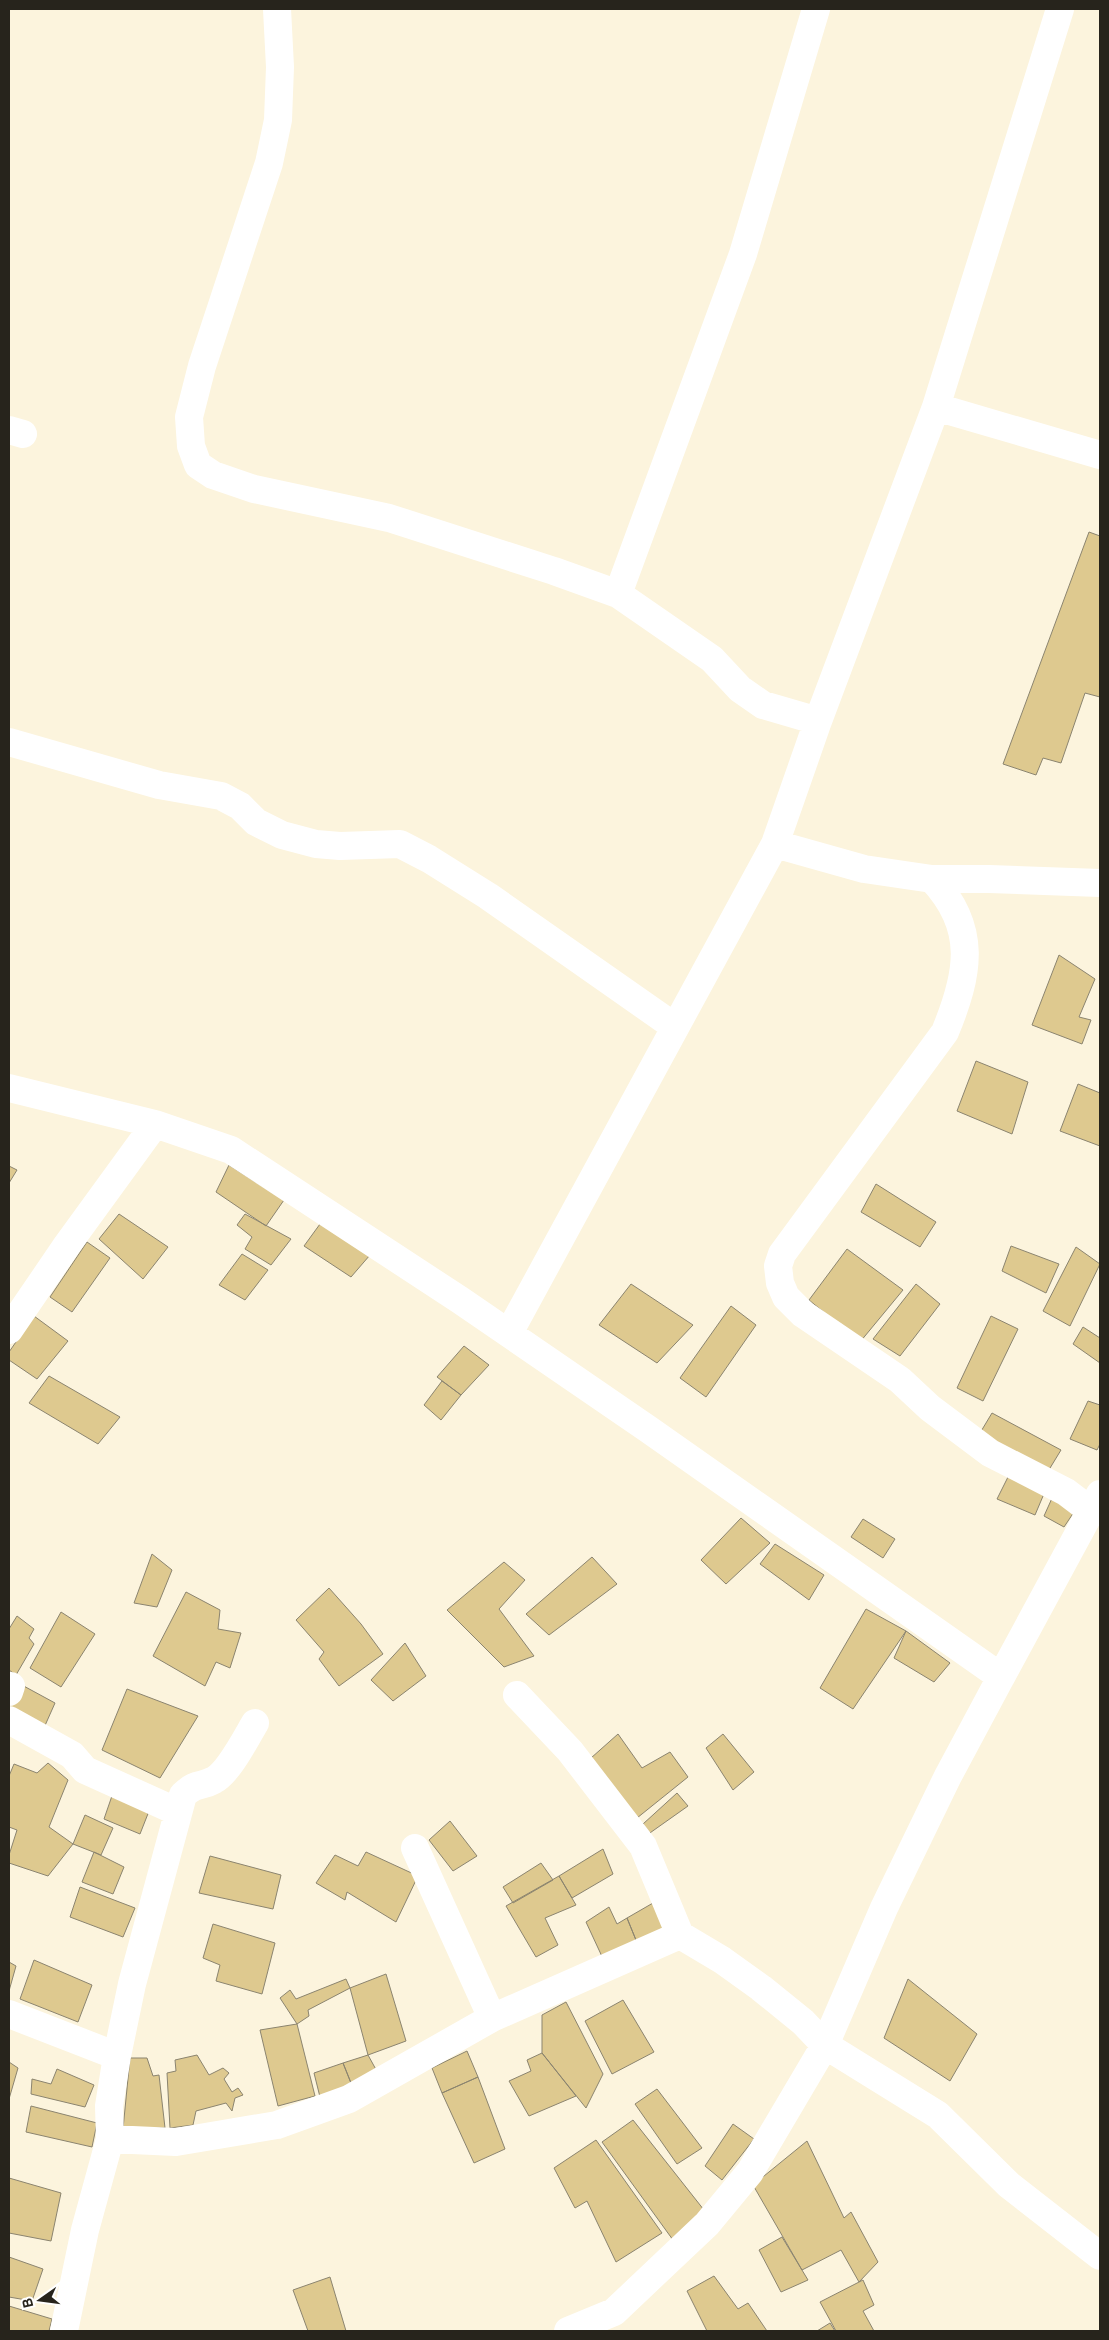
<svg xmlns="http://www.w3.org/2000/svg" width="1109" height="2340" font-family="Overpass,sans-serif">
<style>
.building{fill:#dec98f;stroke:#8b846f}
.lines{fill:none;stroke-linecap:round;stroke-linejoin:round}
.minor{stroke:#fff;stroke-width:28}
</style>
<rect width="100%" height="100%" fill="#fcf4dd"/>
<path class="building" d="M1089,532L1100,536V697L1085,693L1061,763L1043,758L1036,775L1003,764Z
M1059,955L1095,979L1079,1017L1091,1020L1082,1044L1032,1025Z
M976,1061L1028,1082L1012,1134L957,1111Z
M1078,1084L1100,1093V1146L1060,1131Z
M229,1165L284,1200L266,1226L216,1192Z
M9,1166L17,1170L9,1183Z
M876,1184L936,1222L920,1247L861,1212Z
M119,1214L168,1247L143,1279L99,1239Z
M245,1214L291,1239L271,1265L245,1249L252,1237L237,1225Z
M320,1224L370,1255L351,1277L304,1246Z
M87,1242L110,1258L72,1312L50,1297Z
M1011,1246L1059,1264L1046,1293L1002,1271Z
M1076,1247L1100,1264L1070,1326L1043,1311Z
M847,1249L903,1290L860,1342L809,1300Z
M242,1254L268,1270L245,1300L219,1285Z
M631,1284L693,1325L657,1363L599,1325Z
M916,1284L940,1304L900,1356L873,1339Z
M731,1306L756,1325L706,1397L680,1378Z
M34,1316L68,1341L37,1379L9,1360V1352Z
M991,1316L1018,1329L983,1401L957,1388Z
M1083,1327L1100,1338V1363L1073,1344Z
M464,1346L489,1365L461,1395L437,1377Z
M49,1376L120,1417L98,1444L29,1403Z
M442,1381L461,1395L441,1420L424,1405Z
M1088,1401L1100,1405V1444L1097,1450L1070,1439Z
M992,1413L1061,1450L1047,1473L980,1433Z
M1010,1473L1046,1489L1035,1515L997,1499Z
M1053,1496L1076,1509L1064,1527L1044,1516Z
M741,1518L770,1543L726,1584L701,1560Z
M863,1519L895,1539L883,1558L851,1537Z
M775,1544L824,1575L809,1600L760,1564Z
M152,1554L172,1570L157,1607L134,1603Z
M592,1557L617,1584L549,1635L526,1614Z
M504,1562L525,1580L499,1609L534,1656L504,1667L447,1610Z
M329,1588L361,1624L383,1654L339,1686L319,1659L324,1652L296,1620Z
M186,1592L220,1610L218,1629L241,1633L230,1668L216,1662L205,1686L153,1656Z
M866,1609L906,1631L853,1709L820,1688Z
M61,1612L95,1634L61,1687L30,1668Z
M17,1616L34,1629L29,1638L34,1644L16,1675L9,1670V1629Z
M906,1631L950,1663L934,1682L894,1658Z
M405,1643L426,1676L393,1701L371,1680Z
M20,1684L55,1703L43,1730L9,1712V1706Z
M127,1689L198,1716L160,1778L102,1750Z
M618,1734L642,1768L670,1752L688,1777L637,1818L591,1758Z
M723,1734L754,1772L733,1790L706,1748Z
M48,1763L68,1780L49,1827L73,1844L48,1876L9,1863V1855L17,1830L9,1827V1776L14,1764L37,1773Z
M114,1790L151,1806L140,1834L104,1819Z
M677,1793L688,1806L647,1835L643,1824Z
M85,1815L113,1828L101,1855L73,1844Z
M450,1821L477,1856L453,1871L429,1840Z
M603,1849L613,1874L572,1898L559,1876Z
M94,1852L124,1867L113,1894L82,1882Z
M366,1852L418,1876L396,1922L347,1892L345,1900L316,1883L335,1855L358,1866Z
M210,1856L281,1875L273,1909L199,1893Z
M541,1863L553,1880L513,1903L503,1887Z
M559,1876L576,1905L545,1918L558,1945L536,1957L506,1906Z
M80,1887L135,1908L123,1937L70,1917Z
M653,1903L670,1930L638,1945L627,1918Z
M609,1907L617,1924L627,1918L638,1945L605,1963L586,1922Z
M213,1924L275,1943L262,1994L216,1981L220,1965L203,1958Z
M34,1960L92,1985L78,2022L20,1999Z
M9,1962L16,1966L9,1991Z
M386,1974L406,2041L368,2055L350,1988Z
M346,1979L350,1988L308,2010L309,2016L297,2024L280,1998L290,1990L296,1999Z
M908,1979L977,2034L950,2081L884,2038Z
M623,2000L654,2052L612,2074L585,2021Z
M566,2002L603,2074L586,2108L542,2053V2015Z
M297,2024L315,2096L278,2106L260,2030Z
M467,2051L478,2077L442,2093L432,2068Z
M542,2053L576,2096L529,2116L509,2081L531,2071L527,2060Z
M197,2055L209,2075L223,2068L229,2073L224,2079L232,2092L238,2088L243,2095L235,2098L232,2111L226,2103L196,2111L193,2125L170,2128L167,2073L176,2071L175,2060Z
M368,2055L379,2075L353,2088L343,2063Z
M130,2058H147L153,2076L159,2075L165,2128L123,2129Z
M9,2062L18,2068L9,2099Z
M343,2063L353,2088L320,2097L314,2073Z
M57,2069L94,2085L85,2107L31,2094L32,2079L51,2084Z
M478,2077L505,2149L474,2163L442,2093Z
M657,2089L702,2148L677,2164L635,2104Z
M31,2106L97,2123L92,2147L26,2132Z
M633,2120L704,2210L673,2240L602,2142Z
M733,2124L754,2139L722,2180L705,2166Z
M596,2140L662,2233L616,2262L587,2201L575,2208L554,2168Z
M807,2141L844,2218L851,2212L878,2262L859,2282L841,2250L802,2270L753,2185Z
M9,2178L61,2193L51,2241L9,2233Z
M782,2237L808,2280L781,2292L759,2250Z
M9,2257L43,2269L32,2301L9,2297Z
M714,2276L738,2309L748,2303L767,2331H707L687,2291Z
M330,2277L346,2331H308L293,2290Z
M863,2280L874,2305L863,2311L874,2331H836L820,2302Z
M9,2306L52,2319L49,2331H9Z
M830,2323L835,2331H817Z"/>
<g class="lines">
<path class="minor" d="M277,9L280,67L278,120L269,163L202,366L189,417L191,446L198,465L213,475L254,489L389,518L554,571L618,594L712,659L740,689L763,705L818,721
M936,407L1100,455
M9,430L23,434
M618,594L743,254L816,9
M9,742L159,785L221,796L240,806L256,822L282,835L316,844L340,846L400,844L429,859L488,896L675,1027
M775,844L864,869L932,879H989L1100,883
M932,879C978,928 969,974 945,1032L782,1254L778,1266L780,1283L786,1297L803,1314L900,1380L930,1408L990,1453L1066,1492L1091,1511
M9,1088L155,1124L231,1150L460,1300L648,1429L1001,1677L948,1776L884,1908L825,2045L750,2172L707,2224L614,2312L568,2331
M9,1330L67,1245L155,1124
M509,1333L775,844L818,721L936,407L1060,9
M1001,1677L1100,1494
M9,1692L11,1686
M517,1695L570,1751L643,1846L680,1935L722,1960L761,1988L803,2022L825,2045L938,2115L1009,2185L1100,2256
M9,1720L72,1755L85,1770L178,1812
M415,1848L492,2018
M9,2014L117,2056
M110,2139L176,2142L277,2125L349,2099L492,2018L680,1935
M64,2331L85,2230L110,2139L109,2106L117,2056L132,1984L183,1795C198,1781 200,1788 214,1780C229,1772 246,1738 255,1723"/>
</g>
<rect width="1109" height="2340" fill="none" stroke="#27241c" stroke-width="20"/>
<g transform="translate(40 2300) rotate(256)" stroke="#ffffff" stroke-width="4" paint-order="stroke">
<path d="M0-4L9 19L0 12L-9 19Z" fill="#27241c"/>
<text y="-8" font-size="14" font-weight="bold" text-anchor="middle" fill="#27241c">B</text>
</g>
</svg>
